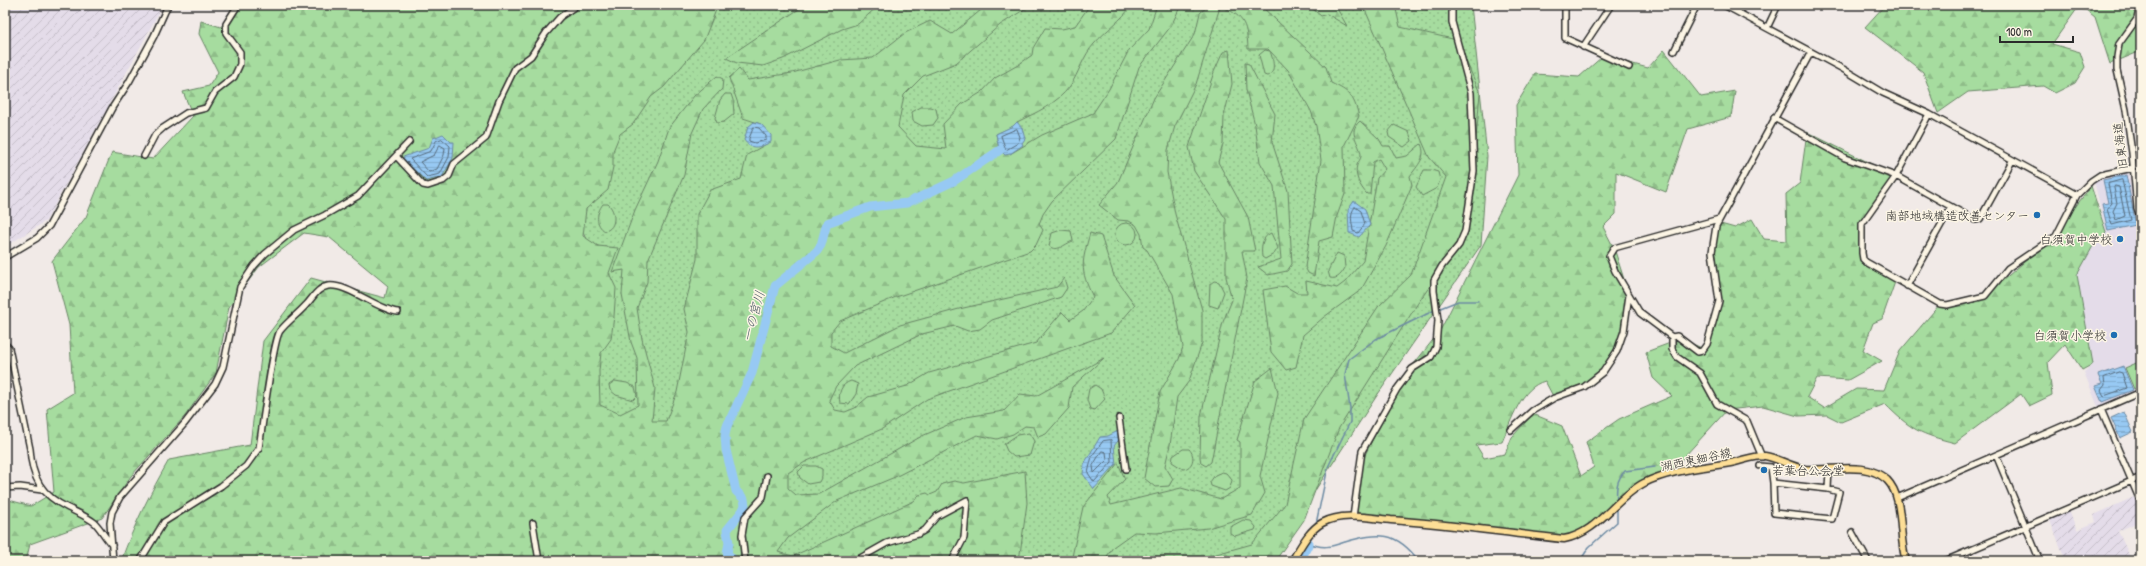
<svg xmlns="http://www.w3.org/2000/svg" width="2146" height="566" font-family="'Patrick Hand','Klee One',sans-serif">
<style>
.built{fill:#e4dce9}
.industrial{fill:url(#industrial-furrows)}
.grass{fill:url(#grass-dots);stroke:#688465}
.forest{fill:url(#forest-firs);stroke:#688465}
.pitch{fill:#a6dc9f;stroke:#688465}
.water{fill:url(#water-rules);stroke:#6c8aa3}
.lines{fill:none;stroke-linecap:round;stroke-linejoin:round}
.shore{stroke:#566a7b;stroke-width:1}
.stream{stroke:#6c8aa3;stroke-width:1.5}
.river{stroke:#97c9f3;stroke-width:9}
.minor-casing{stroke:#2b2b2b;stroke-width:8}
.major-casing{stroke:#2b2b2b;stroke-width:9}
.minor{stroke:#fcf5e5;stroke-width:5}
.major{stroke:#fdde96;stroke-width:6}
.poi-dot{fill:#1f6fb2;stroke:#fcf5e5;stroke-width:1.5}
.labels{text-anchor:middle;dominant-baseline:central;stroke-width:3;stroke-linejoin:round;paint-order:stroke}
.street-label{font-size:12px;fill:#2b2b2b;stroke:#fcf5e5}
.poi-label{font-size:12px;fill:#2b2b2b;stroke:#fcf5e5;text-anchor:end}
.water-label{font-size:13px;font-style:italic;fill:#4b5a67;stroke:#fcf5e5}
</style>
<defs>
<pattern id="industrial-furrows" width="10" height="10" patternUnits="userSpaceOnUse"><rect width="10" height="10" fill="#e4dce9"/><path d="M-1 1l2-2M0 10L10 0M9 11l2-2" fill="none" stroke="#c4bdc8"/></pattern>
<pattern id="grass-dots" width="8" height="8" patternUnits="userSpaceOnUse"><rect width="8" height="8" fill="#a6dc9f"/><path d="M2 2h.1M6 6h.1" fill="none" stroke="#8fbd89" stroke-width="1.8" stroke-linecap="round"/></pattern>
<pattern id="forest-firs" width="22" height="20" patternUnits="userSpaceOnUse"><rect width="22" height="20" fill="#a6dc9f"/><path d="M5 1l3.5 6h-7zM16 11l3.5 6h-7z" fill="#8fbd89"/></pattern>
<pattern id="water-rules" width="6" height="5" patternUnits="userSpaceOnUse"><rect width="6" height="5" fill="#97c9f3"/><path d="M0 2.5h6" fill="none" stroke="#82add0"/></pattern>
</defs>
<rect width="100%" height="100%" fill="#f1eae7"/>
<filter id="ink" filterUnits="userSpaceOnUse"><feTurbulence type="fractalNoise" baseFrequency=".025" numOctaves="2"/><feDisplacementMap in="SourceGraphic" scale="8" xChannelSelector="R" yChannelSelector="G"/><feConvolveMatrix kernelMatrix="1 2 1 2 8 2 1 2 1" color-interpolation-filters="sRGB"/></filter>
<g filter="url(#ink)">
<path class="built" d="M2128,172L2141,224V388L2098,407L2084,372L2093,364L2076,275L2089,252L2106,232L2094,180Z"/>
<path class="industrial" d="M5,5H163L46,221L5,247Z
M2134,497L2141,513V521L2118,531L2132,561H2066L2049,518L2069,511L2077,530L2096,522L2094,515Z"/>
<path class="grass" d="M707,5H1471L1487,156L1481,245L1376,397L1299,515L1249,561H749L582,435L591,252L578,220L620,106Z"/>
<path class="forest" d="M234,5H718L704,40L664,87L651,97L633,124L620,134L613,151V167L608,190L586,209L583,236L598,246L618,248L609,273L616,288L614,316L611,339L601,353L599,371L600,405L620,414L638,405L637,358L631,342L622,294L624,270L612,272L635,210L658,161L669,128L694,96L717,76L723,79L722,89L703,109L692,133L684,175L648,260L647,282L637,308L642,339L655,388L652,421H666L677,392L689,332L684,309L697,259V214L710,190L741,179L747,155L770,142L761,124L743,118L729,78L739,69L748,80L792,73L840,60L873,58L905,33L930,21L952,34L987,5H1031L1000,25L956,63L923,76L904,95L898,127L916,146L946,149L943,124L962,104L982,92L995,78L1018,65L1032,55L1033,48L1045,28L1062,29L1075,26L1090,5H1132C1121,21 1107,29 1094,44C1083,56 1079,73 1070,86C1057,104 1035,113 1017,122L1014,126L996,134L999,149L1010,154L1042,135L1093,113L1109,89L1129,50L1149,29L1157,5H1181L1171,26L1139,67L1116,139L1052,201L1043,214L1039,224L1043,230L1036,245L1030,251L896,297L840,321L831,332V346L844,353L900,325L959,309L1057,287L1064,278L1067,288L1061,297L992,320L980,329L968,331L955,326L922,334L855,366L836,386L829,400L835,410L845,412L855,408L868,397L907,386L929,373L1036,343L1062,312L1070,320L1083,311L1093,297C1079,269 1082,262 1090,233L1101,236L1114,276L1135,305L1111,333L927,399L882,429L805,462L788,473V488L796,495L819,494L922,436L966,417L1004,411L1020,394L1036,396L1104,358L1072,387L1069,408L1046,434L1038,437L1034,427L1025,426L1013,434L997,439L977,435L895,477L837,501L788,538L778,552L793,556L914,501L919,495L927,493L930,495L937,492L942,484L954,481L964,483L1025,471L1027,503L1019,561H121C134,525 150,493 169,460L250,445L263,341L311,278L385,298L388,286L329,237L304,233L259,267L229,307L216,373L185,416L131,476L102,518L30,544L26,561H5V499L31,506L54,492L47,409L73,393L69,325L52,261L86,217L112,152L153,159L193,116L183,92L209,86L218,72L199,34L201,21L221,27Z
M805,5H879L858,24L842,29L783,59L763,66L737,63L726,58Z
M1209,5H1260L1326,67L1331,83C1350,92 1353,95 1359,116L1344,146L1345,194L1337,216L1333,237L1319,241L1314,276L1308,273L1305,267L1321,160L1316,126L1311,111L1288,70L1268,49H1248C1247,26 1245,17 1223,7H1220L1196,84L1175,126L1168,150L1167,172L1175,214L1202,310V343L1189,381L1177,397L1170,445L1165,466L1173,479L1169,486L1155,487L1144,478L1160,392L1179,359L1183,347L1173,294L1147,250L1143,247L1141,234L1136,225L1129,221L1118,220L1099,205L1118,182L1154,98L1195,34L1200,13Z
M1308,5H1335L1347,26L1327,14L1321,16Z
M1363,5H1395L1400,27L1457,40L1480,93L1468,232L1418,303L1339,428L1304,520L1275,561H1191L1252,544L1285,504L1304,419L1378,307L1411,275L1446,177L1429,157Z
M1885,5H2140L2141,51L2110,64L2095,17L2086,10L2077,9L2052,44L2080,52L2085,67L2075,83L2055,93L2043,86L1968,92L1938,113L1923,72L1865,27Z
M1229,50L1232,84L1224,116L1223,144L1218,162L1248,217L1255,251H1242L1247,278L1211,462L1206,466L1201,463L1200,457L1201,416L1223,322L1232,300L1226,277V219L1194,171L1189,147L1214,72L1223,52Z
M1664,50L1701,97L1735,91L1731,117L1688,129L1666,192L1616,172V214L1603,227L1614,248L1629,295L1619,346L1595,379L1554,398L1545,381C1521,387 1511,421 1502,442L1476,445L1484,458L1505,454L1512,437L1533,414L1562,426L1581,476L1594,467L1586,442L1619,419L1672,396L1653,378L1646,352L1681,339L1704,349L1714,333L1719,301L1714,271L1717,223L1735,228L1752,219L1764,239L1787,241L1786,194L1800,183L1807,132L1896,176L1863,222L1865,259L1896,279L1882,319L1873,323L1863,350L1882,361L1848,380L1817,378L1807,397L1824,408L1856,389L1884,390L1900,351L1940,304L1987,294L2052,238L2091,186L2106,232L2093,246L2077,275L2093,364L2082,370L2065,344L2048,362L2052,395L2029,406L2021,394L1955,443C1920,434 1911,430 1885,404L1841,422L1827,415L1798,416L1763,406L1727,410L1673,469L1645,483L1604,515L1568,538L1356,517L1363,459L1402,379L1440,331L1518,175L1516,105L1535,74L1579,77L1603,56L1648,68Z
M1245,63L1249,64L1275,114L1272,142L1288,191L1292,264L1287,271L1268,275L1258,267L1281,259L1274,186L1260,162L1255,125L1246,90Z
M1360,121L1379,139L1383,146H1390L1396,158L1407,156L1421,144C1427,157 1418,165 1410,176L1412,185L1386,246L1361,290L1324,317L1303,335L1296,367L1286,370L1271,352L1263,290L1285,286L1297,293H1307L1306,281L1337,288L1345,282L1363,261L1377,178L1385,169L1379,159L1373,162L1370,194H1367C1360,187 1354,175 1357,165C1358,162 1361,159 1361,156C1361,143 1346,133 1360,121Z
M1272,368L1278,393L1260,476L1265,493L1252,515L1208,528L1156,533L1134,532L1113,547L1104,561H1071L1083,507L1118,463L1125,479L1108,497L1111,505L1181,488L1221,499L1240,488V442L1237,440L1255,381Z"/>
<path class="pitch" d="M1265,50L1270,51C1273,59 1277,73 1267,76L1264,75L1259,55Z
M725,94H731L733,100L734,114L724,122L717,123L715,118L720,100Z
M921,107H931L936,109L938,118L933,125L922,126L913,121L912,112Z
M1394,125L1409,132L1412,141L1404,147L1389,137L1388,132Z
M1424,170H1431L1438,172L1440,180L1437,188L1422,196L1416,187Z
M603,204H608C616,211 617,228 605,231C595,225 596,213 603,204Z
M1115 234a11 11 0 1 1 22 0a11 11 0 1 1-22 0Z
M1061,230L1071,231L1073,241C1064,244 1057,253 1049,246L1052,233Z
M1271,233L1278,248L1274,254L1265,259L1262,257C1261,248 1261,237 1271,233Z
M1337,253L1344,256L1345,268C1342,273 1338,280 1330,278L1328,271Z
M1214,281L1219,282L1224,292L1218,308L1209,305L1210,284Z
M2141,361V386L2134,389L2125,368Z
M615,381L627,383L635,387L637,396L633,400L616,395L610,390L609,385Z
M851,381L858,384L856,394L849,404L840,403C838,393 841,384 851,381Z
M1095,385L1101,389L1105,399L1095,410L1090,409L1087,400L1089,389Z
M1029,433L1034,441L1030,455L1014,457L1007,451L1004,444L1017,435Z
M1183,449H1189C1196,456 1193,468 1183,469L1172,462L1173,456Z
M804,466H816L822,469V476L819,482L808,484L800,478L798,472Z
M1222,472L1226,473L1232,480L1230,488L1225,491L1211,486L1210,482L1215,475Z
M1243,520L1251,521L1256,527L1255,530L1235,536L1230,533V527Z"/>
<path class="water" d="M754,122L761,124L771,135V142C761,147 751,151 744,140L748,127Z
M1017,122L1022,128L1025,139L1022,143L1023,145L1010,154L1005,155L999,149L996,134L1013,126Z
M443,134L451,142H454L453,158L442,177L426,181L403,159V157L429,148L433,138Z
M2126,175L2136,225L2108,231L2102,204L2108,203L2103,180Z
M1354,201L1365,209L1370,225L1359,237L1349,233L1348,210Z
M2123,366L2133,390L2102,402L2095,386L2102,384L2098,375Z
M2124,412L2133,432L2120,438L2111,418Z
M1118,431L1121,437L1114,446L1116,464L1094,489L1083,474L1084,464L1100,437L1108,436Z"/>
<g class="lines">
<path class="shore" d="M754,127L759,128L766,136V140L755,143L749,141V139Z
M1017,129L1020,137L1018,143L1006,150L1001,136Z
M442,139L450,146L449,157L440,174L427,177L410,159L431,151L436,141Z
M440,145L445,148L444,155L437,169L429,172L420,162L434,155Z
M2122,180L2131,220L2112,225L2107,209L2112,203L2108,184Z
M2115,186L2119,187L2125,216L2116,220L2113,211L2117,203L2114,188Z
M1355,207L1361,211L1365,224L1358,233L1353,231C1352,222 1349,214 1355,207Z
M2119,372L2122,373L2127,388L2104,396L2101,390L2105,385L2104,378Z
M1111,440L1112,462L1094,482L1088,473L1092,456L1103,441Z
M1102,451L1106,452L1107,460L1094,473L1093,466Z"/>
<path class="stream" d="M1438,309L1458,301H1478
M1617,502C1616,490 1616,480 1625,471L1655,467
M1316,524L1328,467L1350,422V408L1345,374L1349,359L1376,339L1435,310
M1313,533L1309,543C1322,549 1331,547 1345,542C1380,532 1396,531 1419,561
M1580,561L1589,547L1617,522V506"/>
<path class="river" d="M734,561L727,553L729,543L727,530L743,510L745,505L744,499L736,491L726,450L725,435L727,426L752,373L775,286L817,251L821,245L827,223L870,207L907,203L954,181L1000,150
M1300,561L1309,543"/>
<defs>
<path id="minor" d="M1565,5V38L1629,67
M1724,5L1843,69L1883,93L1929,114L2077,195
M2140,5L2137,19L2119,44L2117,57V70L2126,110L2132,153L2137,208L2141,220
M1767,28L1778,5
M1583,47L1611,5
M1674,51L1697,5
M1929,114L1896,176L1862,224V253L1863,259L1866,262L1940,304L1947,305L1985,296L2008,268L2056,236L2077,195L2091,181L2100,175L2133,168
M1774,118L1845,158L1896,176L1975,220L1980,219L2012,161
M144,156L155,135L163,128L186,113L206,108L215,92L234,77L240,64V52L226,33V24L238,5
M396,156L423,185L428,186L443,181L449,176L454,164L486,138L499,101L515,68L531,56L546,33L560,17L577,5
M1719,219L1614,248L1609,256L1615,271L1640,313L1672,337L1677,336L1698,352L1702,351L1707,344L1719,301L1712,252L1716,226L1811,52
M5,257L37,238L49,226L112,108L129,82L154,36L168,5
M1907,286L1951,207
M1672,337V349L1677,357L1700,373L1717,404L1747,421L1762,457
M5,344L9,348L30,449C32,478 41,495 68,508C76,512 88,517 95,523C101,529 106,539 112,545
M2101,409L2141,503
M1119,418L1126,469
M1511,430L1532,411L1554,398L1584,387L1603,372L1617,351L1624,331L1629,295
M1996,455L2040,561
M1760,466L1771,467L1773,483
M1773,483L1828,489L1839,492L1832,519L1774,513Z
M5,488L20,487L42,490
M1828,489L1829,469
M1897,498L2141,392
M1353,517L1362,451L1397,389L1412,369L1431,357L1436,347L1438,320L1434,291V280L1442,266L1459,245L1465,231L1474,171L1471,93L1452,22V5
M533,523L539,561
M1852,532L1868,561
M113,561L110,523L112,512L120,497L185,423L215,384L223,367L240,287L254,266L265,254L294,230L325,215L358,196L409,142
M140,561L164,522L221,486L246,466L259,448C262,430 273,340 280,331C287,322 298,314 306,305C313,298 317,288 328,286C347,283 378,310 398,312
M745,561L742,535L745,517L763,497L767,476
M855,561L887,543L918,534L925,530L937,516L967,500L964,538L952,561
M1945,561L2141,477"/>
<path id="major" d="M1292,561C1300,548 1308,531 1322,523C1342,512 1370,518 1391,520C1449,524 1506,533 1564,539C1598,533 1615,498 1644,483C1672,469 1705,468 1735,462C1744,460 1756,455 1765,456C1778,458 1791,467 1805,469C1832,472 1865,460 1887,480C1905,498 1898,537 1906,561"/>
</defs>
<use href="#minor" class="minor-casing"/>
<use href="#major" class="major-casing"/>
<use href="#minor" class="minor"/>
<use href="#major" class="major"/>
</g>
</g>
<g class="poi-dot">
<circle cx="2037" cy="215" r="4"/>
<circle cx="2120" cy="239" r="4"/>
<circle cx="2114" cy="335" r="4"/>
<circle cx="1764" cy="470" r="4"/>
</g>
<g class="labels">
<g class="street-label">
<text transform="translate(2120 146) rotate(-97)">旧東海道</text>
<text transform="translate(1696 459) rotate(-12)">湖西東細谷線</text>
</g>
<g class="poi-label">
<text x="2029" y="215">南部地域構造改善センター</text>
<text x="2112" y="239">白須賀中学校</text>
<text x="2106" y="335">白須賀小学校</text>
<text x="1772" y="470" text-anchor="start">若葉台公会堂</text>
</g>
<g class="water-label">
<text transform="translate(753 316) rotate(-75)">一の宮川</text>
</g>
</g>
<rect width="2146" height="566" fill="none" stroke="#fcf5e5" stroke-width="20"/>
<rect x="10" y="10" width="2126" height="546" fill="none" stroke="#2b2b2b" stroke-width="1.5" filter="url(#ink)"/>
<path d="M2000 36v6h73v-6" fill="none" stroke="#2b2b2b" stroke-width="2"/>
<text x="2006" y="36" font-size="12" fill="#2b2b2b" stroke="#fcf5e5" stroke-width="3" paint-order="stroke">100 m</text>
</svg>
